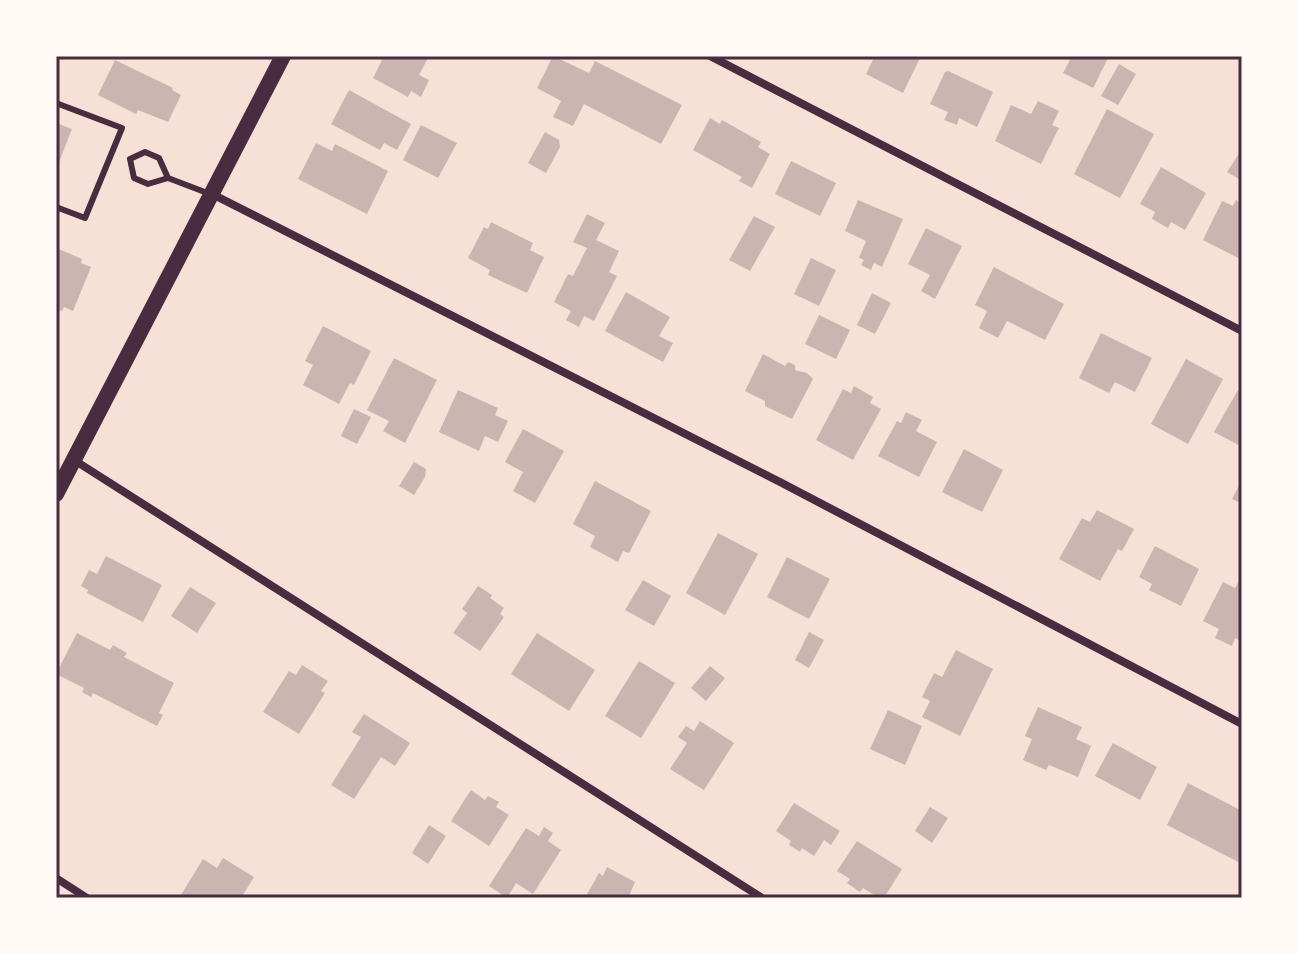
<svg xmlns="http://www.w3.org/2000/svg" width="1298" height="954" font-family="Manrope,sans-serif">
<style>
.building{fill:#ccb4b1}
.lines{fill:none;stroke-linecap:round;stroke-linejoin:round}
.service{stroke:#4a2c40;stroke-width:6}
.minor{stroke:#4a2c40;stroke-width:8}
.secondary{stroke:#4a2c40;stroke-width:16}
.neatline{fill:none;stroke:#4a2c40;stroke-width:3}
</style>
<rect width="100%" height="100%" fill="#f7e1d7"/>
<path class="building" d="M384,56H429L419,75L429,80L421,97L411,91L408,97L373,78Z
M553,56L589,73L595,61L682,105L661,144L584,104L573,126L553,117L561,101L537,88Z
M875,56H921L903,93L866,74Z
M1072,56H1109L1093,88L1063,73Z
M115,60L173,88L172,90L181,95L168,122L138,110L136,114L98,95Z
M1119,64L1136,74L1118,105L1101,96Z
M948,71L993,92L977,127L959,118L957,125L944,120L948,112L930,104L945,72Z
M349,90L411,124L397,150L384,143L380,150L331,124Z
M1038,101L1059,111L1052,125L1059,128L1041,164L995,141L1011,105L1031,114Z
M1107,109L1154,134L1120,198L1074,174Z
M710,118L720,124L722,120L761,142L758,147L770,154L752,188L739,181L742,177L693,150Z
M56,123L72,129L56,170Z
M421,125L457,143L438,178L403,160Z
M545,132L559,140L560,147L546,173L528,163Z
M316,143L332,151L335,144L388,171L367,214L298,179Z
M1242,149V181L1227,172Z
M791,161L836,183L820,216L775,194Z
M1161,167L1206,193L1185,230L1171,222L1168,228L1152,219L1155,212L1140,204Z
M858,200L903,219L882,267L874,263L871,270L861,265L864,260L859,258L866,241L845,231Z
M1236,200L1242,204V260L1203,240L1222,201L1233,206Z
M587,214L605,223L596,240L619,251L609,272L617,276L594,321L584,316L579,327L566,320L571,311L554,302L568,274L573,276L587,248L573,242Z
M754,216L775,227L750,271L729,260Z
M491,222L533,243L530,250L544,257L527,293L488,275L490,270L468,258L484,227L488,229Z
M926,228L962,246L935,299L921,291L930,275L908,264Z
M56,248L82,259L81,263L91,267L73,311L64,307L62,311L56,309Z
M811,258L836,270L819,306L794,294Z
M994,267L1064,304L1045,340L1007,321L998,338L979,328L987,311L975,305Z
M626,292L670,317L659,336L673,343L663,362L605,331Z
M872,293L891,303L875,334L857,325Z
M819,315L850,330L836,359L805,344Z
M323,326L371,351L354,385L350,383L339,404L303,385L313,365L305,361Z
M1101,333L1152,358L1135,392L1115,382L1109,393L1079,378Z
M763,354L785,366L788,362L795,365V370L807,373L813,379L792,419L765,406V401L745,391Z
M394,358L437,380L405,443L383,431L389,421L367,410Z
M1186,359L1223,379L1188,444L1151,424Z
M854,386L873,397L870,403L881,409L853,460L816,440L843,389L851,393Z
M458,390L498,408L495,415L508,421L498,442L485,436L479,451L439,432Z
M1238,390L1242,392V447L1214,432Z
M354,409L371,417L357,444L341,436Z
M906,412L922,420L916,431L937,442L919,477L878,456L897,421L901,423Z
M523,429L564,451L535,503L513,491L523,472L505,462Z
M964,449L1003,470L982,512L942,492Z
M414,462L426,469L425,477L414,495L399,486Z
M1242,480V504L1232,499Z
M595,481L651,511L629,553L623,551L618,562L590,547L595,536L573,524Z
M1097,510L1134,529L1122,551L1118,549L1100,581L1059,559L1082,518L1090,522Z
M718,533L758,554L725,615L686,593Z
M1155,546L1199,569L1181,606L1149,590L1152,584L1139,577Z
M106,556L162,585L143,622L87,593L88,590L81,586L89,570L97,574Z
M787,557L830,579L809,619L767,597Z
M1240,579L1242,580V642L1235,638L1232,646L1215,638L1219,629L1203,621L1223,582L1235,588Z
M643,580L671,596L654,626L625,610Z
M478,586L492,595L490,598L504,608L500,614L504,617L480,651L453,633L467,613L462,609Z
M190,587L216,603L197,633L171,616Z
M809,632L824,640L809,668L795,660Z
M77,633L110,650L113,645L127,653L124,657L174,683L159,713L163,715L157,726L93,693L91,697L82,692L84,688L56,674Z
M537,633L595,670L569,711L511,674Z
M956,650L993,669L960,736L922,717L930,701L922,697L934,673L942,677Z
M639,661L675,683L641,738L605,716Z
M302,665L328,681L321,691L325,693L299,734L263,712L289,671L296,675Z
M710,666L725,678L706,701L691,688Z
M1038,707L1082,727L1076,739L1091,746L1078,777L1049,765L1046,770L1023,760L1032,739L1025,736Z
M888,710L922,726L905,765L870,749Z
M364,714L410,743L395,766L381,757L354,799L331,785L361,737L352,732Z
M700,721L734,743L704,790L670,769L687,743L678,737L686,726L694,731Z
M1113,743L1157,767L1140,800L1095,776Z
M1188,783L1242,811L1240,823L1242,824V864L1167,825Z
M471,790L485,800L488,796L499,802L496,807L509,815L489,846L451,821Z
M794,803L840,831L831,845L824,840L814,856L802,848L800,852L789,845L791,841L776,831Z
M930,807L948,818L932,843L915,831Z
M429,825L446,836L428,864L412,853Z
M544,827L553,833L548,841L561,850L533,894L516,883L507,898L489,886L526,828L539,836Z
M857,841L902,869L884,898H879L863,888L860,892L847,883L850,879L837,871Z
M223,858L254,877L241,898H179L203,859L217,868Z
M607,867L635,882L628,898H585L599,873L603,876Z"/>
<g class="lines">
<path class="service" d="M56,103L122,128L85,218L56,207
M130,159L134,178L148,184L168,178L210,194
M130,159L145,152L159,158L168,178"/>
<path class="minor" d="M710,56L1242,331
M212,194L780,482L1242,724
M74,460L762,898
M56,878L87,898"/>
<path class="secondary" d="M56,494L283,56"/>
</g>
<rect width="1298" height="954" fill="none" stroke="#fffaf5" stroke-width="116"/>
<rect x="58" y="58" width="1182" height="838" class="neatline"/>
</svg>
